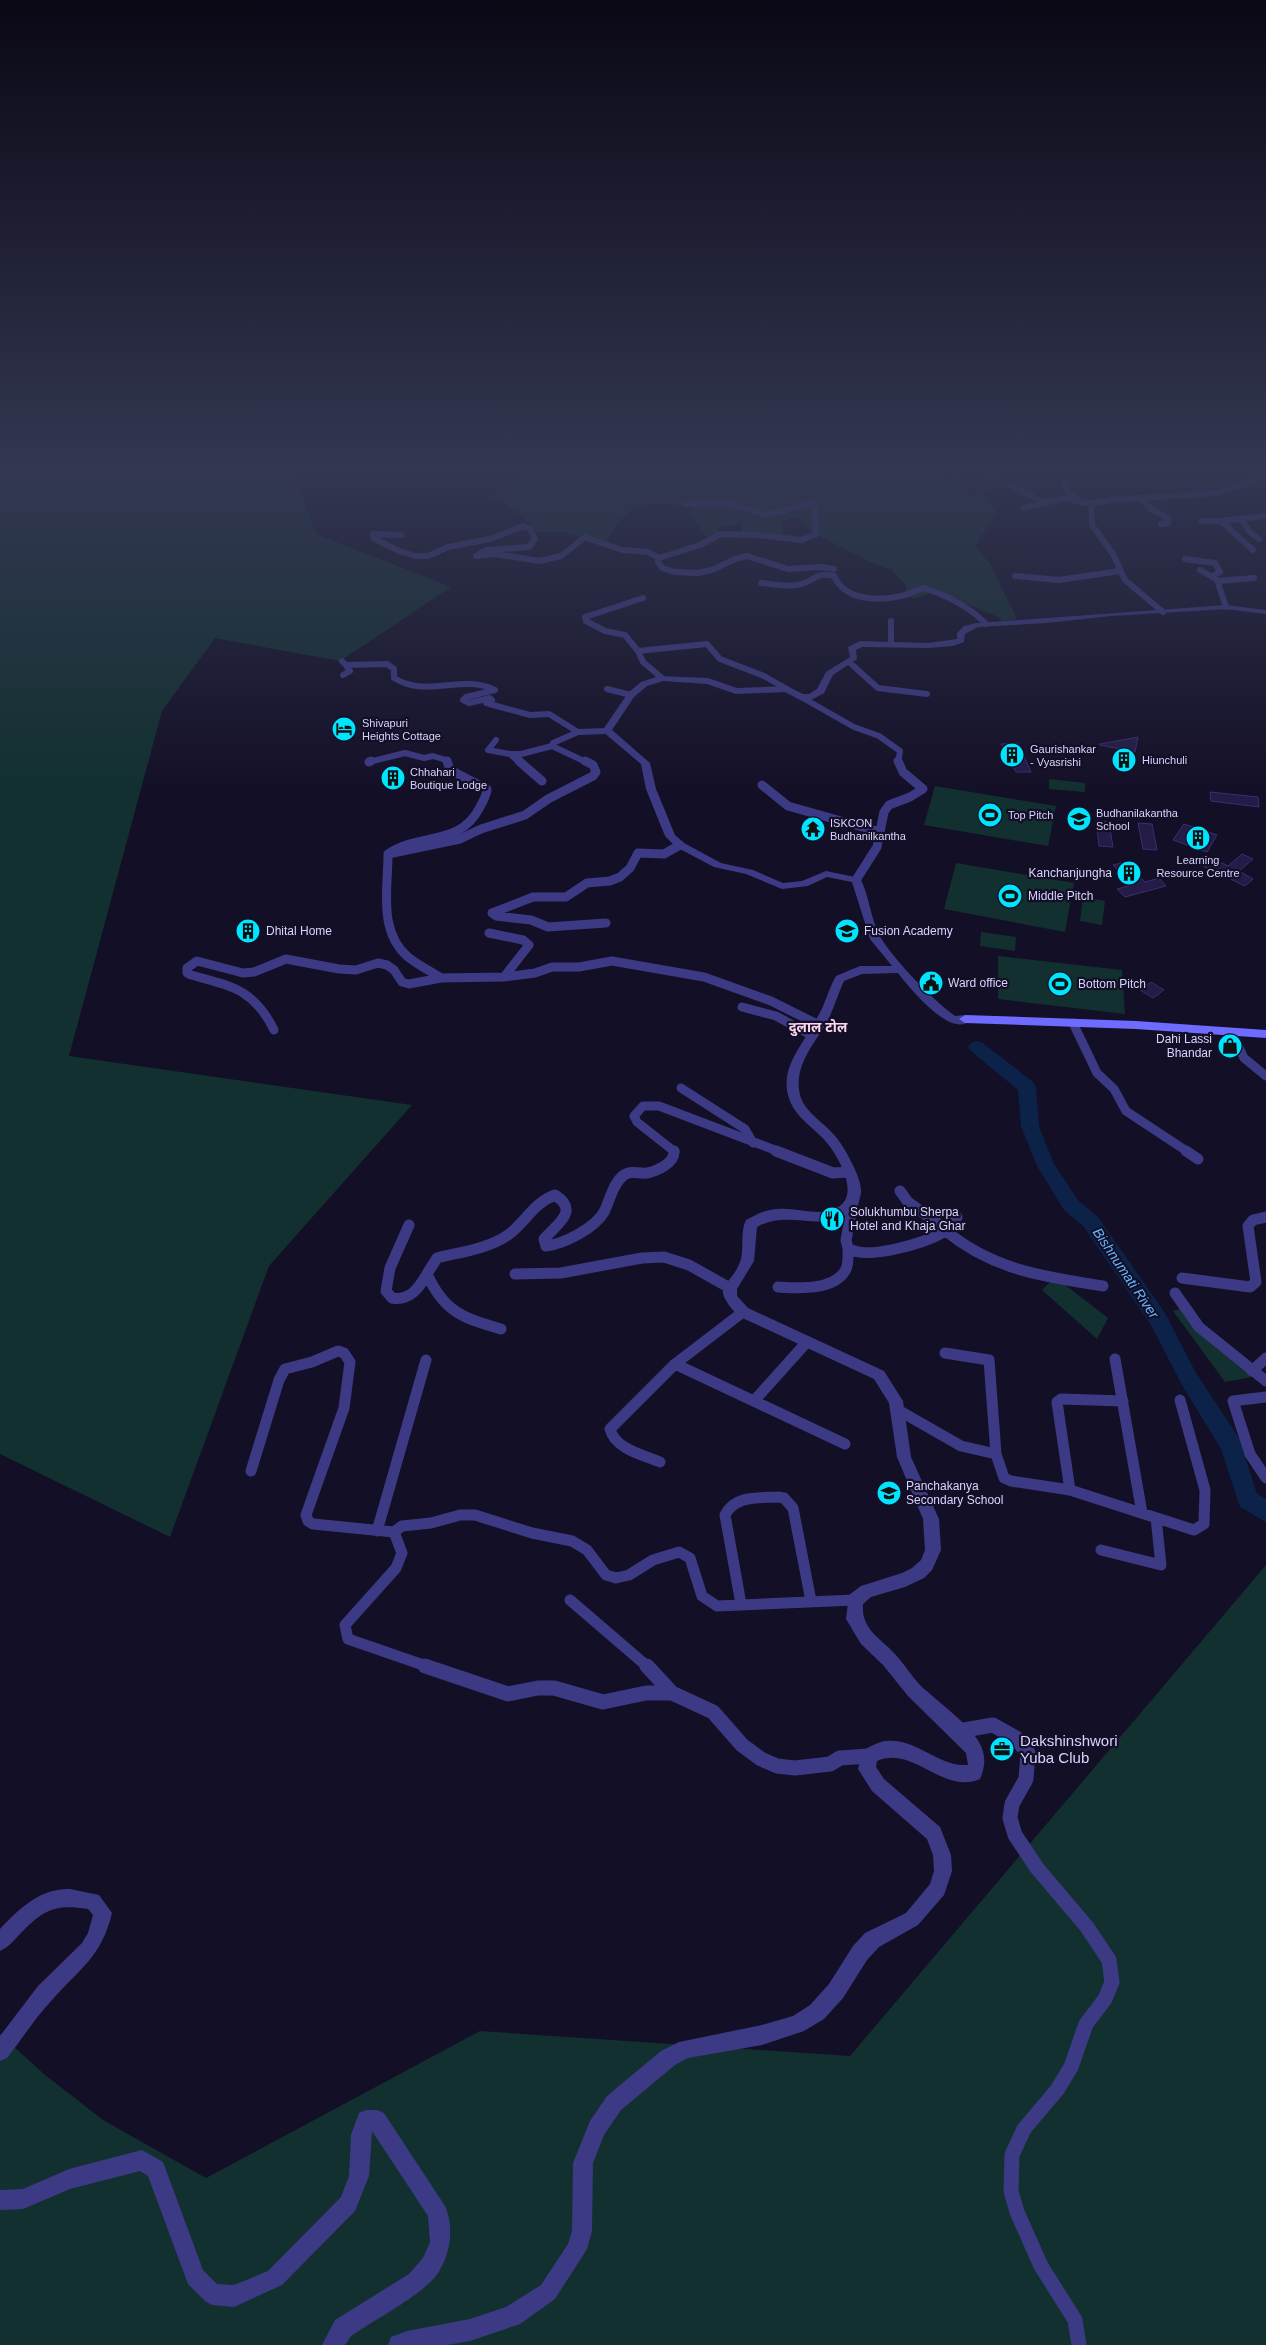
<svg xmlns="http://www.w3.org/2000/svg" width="1266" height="2345" font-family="Arial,'Noto Sans Devanagari',sans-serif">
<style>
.green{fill:#12302f}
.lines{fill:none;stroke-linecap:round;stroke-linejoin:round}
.river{fill:#0c2248;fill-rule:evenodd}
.building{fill:#241b47;stroke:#3b2d73}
.minor-far3{stroke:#3d3a85;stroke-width:6}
.minor-far2{stroke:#3d3a85;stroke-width:9}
.minor-far1{stroke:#3d3a85;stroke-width:11}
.minor{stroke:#3d3a85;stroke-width:15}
.tertiary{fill:#3d3a85;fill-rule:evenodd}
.secondary{fill:#6f6bff;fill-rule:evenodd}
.labels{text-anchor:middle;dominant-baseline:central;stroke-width:4.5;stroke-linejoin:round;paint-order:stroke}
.far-poi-label{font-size:11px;fill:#d9d4ff;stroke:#130f26;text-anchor:start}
.poi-label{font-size:12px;fill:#d9d4ff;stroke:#130f26;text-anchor:start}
.neighbourhood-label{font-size:14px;font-weight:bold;fill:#ffd6f0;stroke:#130f26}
.water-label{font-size:14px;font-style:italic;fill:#62b6ff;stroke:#130f26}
.near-poi-label{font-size:15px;fill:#d9d4ff;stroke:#130f26;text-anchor:start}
</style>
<rect width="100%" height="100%" fill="#130f26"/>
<path class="green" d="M0,467H298L294,471L316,534L451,587L340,661L215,638L162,711L69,1056L412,1105L269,1266L170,1537L0,1454Z
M515,467H614L624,469L634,467H896L958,481L955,486L969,494L983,486L978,478L994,476L1007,485L983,494L997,512L975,546L990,564L1017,619L1002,621L998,617L936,591L914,599L904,593L907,587L892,570L870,562L810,531L801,519L793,517L783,522V536L742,537V523L718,528V536L707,537L688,513L694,508L691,505C681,507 674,505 664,504C630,502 622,516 606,543L564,532H532L527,527L530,523L505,503L490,498L488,496L491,493L518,483L523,478Z
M987,467H1026L1024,475L994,474Z
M1049,779L1085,783V792L1049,789Z
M935,786L1056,806L1048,846L924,825Z
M956,863L1074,883L1065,932L944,909Z
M1083,897L1105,901L1102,925L1080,921Z
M981,932L1016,937L1015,951L980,946Z
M998,956L1122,970L1125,1014L998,999Z
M1055,1277L1108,1318L1097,1339L1042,1290Z
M1183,1308L1252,1377L1225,1382L1173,1311Z
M1266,1565V2345H0V2034L44,2074L103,2120L206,2178L480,2031L850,2056Z"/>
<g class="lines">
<path class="river" d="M977,1041L983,1043L1033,1082L1036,1087L1039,1126L1054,1164L1078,1200L1098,1217L1165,1313L1196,1373L1239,1438L1257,1494L1266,1499V1522L1240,1507L1221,1449L1182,1385L1151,1325L1084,1227L1064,1210L1037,1166L1021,1126L1018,1090L971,1051L968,1047L971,1043Z"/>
</g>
<path class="building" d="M1138,737L1135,752L1100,745V744Z
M1018,743L1031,772H1016L1001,744Z
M1210,792L1258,797L1259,807L1211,801Z
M1096,821L1109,822L1113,847L1099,846Z
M1138,823L1152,824L1157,850L1143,849Z
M1184,824L1217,835L1207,852L1173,840Z
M1242,854L1253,859L1239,871L1253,879L1245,886L1203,866L1212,858L1228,866Z
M1125,862L1145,882L1159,878L1166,886L1125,897L1117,889L1132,885L1113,865Z
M1151,982L1164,990L1153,998L1140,990Z"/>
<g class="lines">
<path class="minor-far3" d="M1110,467L1111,469
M955,472L959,467
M1064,482L1067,491L1077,498
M1010,485L1045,503
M1141,499L1151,509L1168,518V523L1161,524
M1091,504L1092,525L1113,554L1125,580L1163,612
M1023,508L1066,498L1091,504L1110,500L1216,493L1249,483L1264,475
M1242,520L1249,531L1259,539
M1201,521H1221L1253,550
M1221,521L1266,516
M401,535L373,534V538L399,551L415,556H428L448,547L490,539L523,526L530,529L535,539L529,547L486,550L476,556L495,554L539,561L561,556L585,537L622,550L648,552L659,558L700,545L721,534L757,535L802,540L816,534L814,505L810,503L767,515L732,504H685
M659,558L658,562L662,568L675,572L698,573L712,570L735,559L747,556L788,569L821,567L834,569
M1185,559L1215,563L1220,572L1213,576
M1200,570L1217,580L1226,607
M1015,576L1059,580L1120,571
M1218,581L1254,578
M761,583C773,584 785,587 797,585C813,583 815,571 834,576C845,601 878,601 901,596C909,595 916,590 924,588C948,596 969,606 986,624
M643,598L585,617L586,621L605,631L625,635L638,651L643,662L662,678
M891,621V644
M638,651L707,644L720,659L764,676L787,689
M342,661L346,665L387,664L394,669V678C428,699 463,673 495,690L466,697L463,700L469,703L490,698L492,700L486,703L530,715L549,714L578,732
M849,662L878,688L927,694
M343,675L350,671L346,665
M607,689L631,695
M801,697L854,727L879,736L900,751L898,763
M496,740L488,750L510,754
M369,762L405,753L424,758L433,756L446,760L447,763
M520,763L510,754H521L552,746
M588,763L552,746L553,743L578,732L607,731"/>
<path class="minor-far2" d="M447,761L450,770L487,789C487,795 483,801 480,807C460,847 420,832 388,854L460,839L481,829L525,815L548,799L593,776L596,772L593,765L585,761
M519,761L542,781
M369,762L371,761
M762,785L788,806L880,832
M388,854C388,889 378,931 408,957C418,965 430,971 441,978
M856,880L877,847L884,812L889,805L910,797L923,789L903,772L898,761
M606,923L548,927L531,920L496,916L492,913L533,897H566L587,883L610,881L620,877L630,868L638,853L664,854L680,845
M489,933L523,940L529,945L504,977
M742,1007L776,1016L811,1035
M1073,1023L1097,1073L1114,1089L1126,1111L1188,1152
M274,1030C254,989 231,986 191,975L187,973V968L197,961L243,973L254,972L286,959L339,969L356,970L378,963L387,965L394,970L402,982L409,984L441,978L504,977L535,973L552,967H579L612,961L704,977L771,1001L819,1025
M1232,1033L1244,1058L1266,1076
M681,1088L745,1129L753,1143
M675,1152L637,1122L634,1116L643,1106H659L780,1152"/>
<path class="minor-far1" d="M776,1151L833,1173L848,1172
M1186,1151L1198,1159
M900,1191L908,1202L947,1230
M854,1198L846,1240L848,1248C866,1261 925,1243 944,1232C949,1229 953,1222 957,1217
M409,1225L390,1268L386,1291L392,1298C410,1301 419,1288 427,1274
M946,1231C993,1270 1045,1277 1103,1286
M515,1274L561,1273L642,1258L664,1257L689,1265L730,1288
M1182,1278L1250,1287L1256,1282L1248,1226L1253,1220L1266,1217
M778,1287C797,1288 833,1291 845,1271C849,1265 848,1255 848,1248
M1175,1293L1199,1327L1266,1381
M501,1329C463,1318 444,1312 427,1274L437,1258C460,1252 488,1249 508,1235C526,1222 533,1203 555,1195C580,1211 557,1224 544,1239L546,1246C564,1244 595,1228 604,1212C610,1200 613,1183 624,1175C631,1170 639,1174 647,1173C657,1171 675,1163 674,1151
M945,1353L989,1360L996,1454
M1115,1359L1142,1513
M675,1364L845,1444
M1252,1371L1266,1358
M1266,1397L1233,1401L1250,1454L1266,1478
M754,1401L806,1343
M898,1410L961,1446L996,1454L1004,1478L1011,1481L1070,1490L1194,1530L1204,1524L1205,1490L1180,1400
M660,1462C643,1455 615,1449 610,1429L675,1364L743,1312
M251,1471L279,1380L285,1369L312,1362L338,1351L344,1353L350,1362L344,1408L306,1515L308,1521L313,1524L394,1532
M1070,1490L1057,1402L1061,1399L1123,1401
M377,1531L426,1360
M1101,1550L1161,1565L1156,1518
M570,1600L648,1667
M741,1604L725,1515C735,1495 759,1498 778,1497L784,1498L793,1508L811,1601
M429,1667L348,1639L345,1625L396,1568L402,1553L394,1532L402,1526L431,1523L460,1515H475L532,1533L572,1541L587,1550L606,1575L616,1578L629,1575L653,1560L679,1552L690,1558L702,1596L717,1606L855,1600"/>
<path class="minor" d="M425,1666L508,1694L538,1688H554L603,1702L646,1693H672L713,1712L742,1745L761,1759L777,1766L795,1768L830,1764L840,1758L869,1756
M647,1666L672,1693
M958,1731L993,1725L1016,1738L1028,1753L1026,1779L1012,1804L1010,1818L1015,1835L1037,1868L1087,1927L1109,1960L1112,1982L1105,1999L1086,2024L1071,2067L1057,2090L1024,2129L1012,2155L1011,2191L1017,2212L1041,2266L1075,2320L1079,2345"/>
<path class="tertiary" d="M1258,467H1264L1266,478L1259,474Z
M1226,605L1266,610V614L1226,609L1111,616L1046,623L978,627L965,634L964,642L953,646L928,648L862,647L856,650L857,659L833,675L824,693L811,700L798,699L785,692L736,694L707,684L663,681L647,686L634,697L612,730L650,763L656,789L675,835L684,843L721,863L753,870L783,883L802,881L826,871L860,878C868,893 870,913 877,930C886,953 934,1001 955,1016L965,1015L971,1019C953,1042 908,986 898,973L862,974L844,981C838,994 834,1008 828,1020C816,1042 796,1062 799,1089C801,1111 822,1120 835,1136C844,1146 861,1177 861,1190C862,1198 855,1209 849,1213C820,1233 788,1209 757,1227L754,1261L737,1289V1296L748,1308L884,1371L903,1401L911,1457L939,1519L941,1550L932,1570L924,1578L905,1587L871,1597L863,1604C861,1629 879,1637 894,1653C904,1663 911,1676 921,1686C937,1701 973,1727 981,1746C986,1758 985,1767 980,1779C943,1795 913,1745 877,1761L876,1767L884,1779L940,1827L951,1855L952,1871L944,1895L918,1925L879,1947L867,1960L843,1998L824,2019L804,2031L762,2045L688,2058L675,2065L621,2110L604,2135L593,2163L592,2231L587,2249L555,2299L520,2324L470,2341L447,2345H388L391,2337L407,2331L470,2319L506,2307L541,2285L568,2244L572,2231L573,2163L590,2121L607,2096L661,2051L679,2042L762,2025L793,2016L810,2005L829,1984L853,1946L865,1933L906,1913L930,1884L934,1871L933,1855L927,1839L872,1791L858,1769L863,1750C870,1747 878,1742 885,1741C916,1737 938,1767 968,1765L966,1753L908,1696L883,1665L861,1644L846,1619L849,1595L861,1586L902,1573L912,1568L921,1560L925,1550L923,1519L897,1457L889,1403L874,1379L738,1316C707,1282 732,1289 741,1259C744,1247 740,1232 746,1220C756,1215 766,1209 778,1209C798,1207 824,1219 841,1205C858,1191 838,1157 828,1144C816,1129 797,1119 790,1101C777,1069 804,1044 817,1018C825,1005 828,990 836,976L860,966H892L870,939L852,882L827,877L808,886L782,889L746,874L714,867L676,847L665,836L646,789L641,764L602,731L628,693L641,682L659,676L708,678L737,688L787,686L803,694H809L817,689L826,672L850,657L848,647L860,641L928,643L957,639V633L964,626L977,623Z
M70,1889L99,1895L112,1913C101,1958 80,1968 52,2000C35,2018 22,2039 7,2058L0,2061V2036L38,1986L82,1943L88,1933L93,1915L88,1909C56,1904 44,1909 21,1933C14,1940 9,1947 0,1951V1929C19,1909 40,1888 70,1889Z
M366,2110H377L384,2113L445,2206C454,2226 451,2254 438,2273C423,2295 374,2320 351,2336L345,2345H322L335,2320L409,2274L423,2258L430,2242L428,2216L372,2131L369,2176L355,2211L282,2285L234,2307L212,2305L205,2301L188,2284L148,2176L140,2171L70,2189L23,2209L0,2210V2190L23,2189L69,2169L142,2150L163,2162L203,2270L217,2284L234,2285L268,2271L341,2197L349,2176L351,2135L359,2113Z"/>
<path class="secondary" d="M965,1015L1136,1021L1266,1030V1038L1136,1029L965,1023L959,1019Z"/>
</g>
<linearGradient id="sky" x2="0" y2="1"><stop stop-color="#0a0815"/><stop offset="0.59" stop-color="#333752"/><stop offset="1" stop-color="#333752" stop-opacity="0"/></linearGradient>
<rect width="1266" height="795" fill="url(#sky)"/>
<defs>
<symbol id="hotel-disc" viewBox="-11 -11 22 22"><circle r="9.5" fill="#00e5ff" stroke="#130f26"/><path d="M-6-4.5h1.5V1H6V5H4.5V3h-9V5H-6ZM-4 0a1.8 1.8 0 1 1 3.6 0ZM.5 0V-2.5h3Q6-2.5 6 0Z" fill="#111"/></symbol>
<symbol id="building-disc" viewBox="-11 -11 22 22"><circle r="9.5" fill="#00e5ff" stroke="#130f26"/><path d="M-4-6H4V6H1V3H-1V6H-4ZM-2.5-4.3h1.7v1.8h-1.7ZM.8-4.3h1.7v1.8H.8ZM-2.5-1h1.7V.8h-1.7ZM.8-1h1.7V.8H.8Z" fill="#111"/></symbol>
<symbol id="stadium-disc" viewBox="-11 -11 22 22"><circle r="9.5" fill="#00e5ff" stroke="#130f26"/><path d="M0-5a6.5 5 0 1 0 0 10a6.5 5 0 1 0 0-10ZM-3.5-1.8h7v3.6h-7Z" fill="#111"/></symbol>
<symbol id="school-disc" viewBox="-11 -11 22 22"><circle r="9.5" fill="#00e5ff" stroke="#130f26"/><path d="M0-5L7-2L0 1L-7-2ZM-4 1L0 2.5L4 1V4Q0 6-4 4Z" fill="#111"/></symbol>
<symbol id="temple-disc" viewBox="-11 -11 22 22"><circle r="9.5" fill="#00e5ff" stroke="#130f26"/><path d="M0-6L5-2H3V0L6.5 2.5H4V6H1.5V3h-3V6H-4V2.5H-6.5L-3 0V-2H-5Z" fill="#111"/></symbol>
<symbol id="civic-disc" viewBox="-11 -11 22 22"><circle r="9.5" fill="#00e5ff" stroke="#130f26"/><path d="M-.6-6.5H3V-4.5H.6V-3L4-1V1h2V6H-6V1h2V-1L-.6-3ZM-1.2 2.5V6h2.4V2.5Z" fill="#111"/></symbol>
<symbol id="shop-disc" viewBox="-11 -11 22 22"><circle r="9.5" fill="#00e5ff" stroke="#130f26"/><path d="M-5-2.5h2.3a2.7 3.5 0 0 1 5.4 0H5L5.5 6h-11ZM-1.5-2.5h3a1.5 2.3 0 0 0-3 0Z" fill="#111"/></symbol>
<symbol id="restaurant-disc" viewBox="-11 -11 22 22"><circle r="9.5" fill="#00e5ff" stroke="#130f26"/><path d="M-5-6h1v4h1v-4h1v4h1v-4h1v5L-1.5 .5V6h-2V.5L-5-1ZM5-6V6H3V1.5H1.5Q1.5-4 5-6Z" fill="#111"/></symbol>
<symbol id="office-disc" viewBox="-11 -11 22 22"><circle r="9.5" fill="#00e5ff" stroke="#130f26"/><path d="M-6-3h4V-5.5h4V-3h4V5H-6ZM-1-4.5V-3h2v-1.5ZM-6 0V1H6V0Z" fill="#111"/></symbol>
</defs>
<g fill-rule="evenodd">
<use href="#hotel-disc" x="330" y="715" width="28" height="28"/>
<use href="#building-disc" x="998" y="741" width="28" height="28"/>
<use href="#building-disc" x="1110" y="746" width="28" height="28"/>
<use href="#building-disc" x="379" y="764" width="28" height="28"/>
<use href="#stadium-disc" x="976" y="801" width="28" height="28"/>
<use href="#school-disc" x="1065" y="805" width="28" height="28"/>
<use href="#temple-disc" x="799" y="815" width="28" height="28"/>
<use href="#building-disc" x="1184" y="824" width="28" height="28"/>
<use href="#building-disc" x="1115" y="859" width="28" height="28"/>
<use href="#stadium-disc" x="996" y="882" width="28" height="28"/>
<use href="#building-disc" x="234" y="917" width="28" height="28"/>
<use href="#school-disc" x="833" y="917" width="28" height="28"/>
<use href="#civic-disc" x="917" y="969" width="28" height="28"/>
<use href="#stadium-disc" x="1046" y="970" width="28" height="28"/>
<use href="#shop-disc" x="1216" y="1032" width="28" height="28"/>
<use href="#restaurant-disc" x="818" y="1205" width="28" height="28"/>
<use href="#school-disc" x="875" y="1479" width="28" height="28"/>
<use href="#office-disc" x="988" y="1735" width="28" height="28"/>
</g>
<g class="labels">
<g class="far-poi-label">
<text x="362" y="723">Shivapuri<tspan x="362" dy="13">Heights Cottage</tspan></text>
<text x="1030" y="749">Gaurishankar<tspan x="1030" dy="13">- Vyasrishi</tspan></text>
<text x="1142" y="760">Hiunchuli</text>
<text x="410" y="772">Chhahari<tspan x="410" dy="13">Boutique Lodge</tspan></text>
<text x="1096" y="813">Budhanilakantha<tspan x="1096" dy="13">School</tspan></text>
<text x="1008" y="815">Top Pitch</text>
<text x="830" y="823">ISKCON<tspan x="830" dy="13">Budhanilkantha</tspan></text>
<text x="1198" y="860" text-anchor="middle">Learning<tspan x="1198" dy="13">Resource Centre</tspan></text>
</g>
<g class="poi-label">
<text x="1112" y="873" text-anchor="end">Kanchanjungha</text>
<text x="1028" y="896">Middle Pitch</text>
<text x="266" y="931">Dhital Home</text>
<text x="864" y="931">Fusion Academy</text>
<text x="948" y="983">Ward office</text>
<text x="1078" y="984">Bottom Pitch</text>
<text x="1212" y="1039" text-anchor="end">Dahi Lassi<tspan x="1212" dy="14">Bhandar</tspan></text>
<text x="850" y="1212">Solukhumbu Sherpa<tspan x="850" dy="14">Hotel and Khaja Ghar</tspan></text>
<text x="906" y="1486">Panchakanya<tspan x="906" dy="14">Secondary School</tspan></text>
</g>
<g class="neighbourhood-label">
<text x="818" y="1027">दुलाल टोल</text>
</g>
<g class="water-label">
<text transform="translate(1126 1273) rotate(56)">Bishnumati River</text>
</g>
<g class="near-poi-label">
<text x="1020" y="1740">Dakshinshwori<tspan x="1020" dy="17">Yuba Club</tspan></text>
</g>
</g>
</svg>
